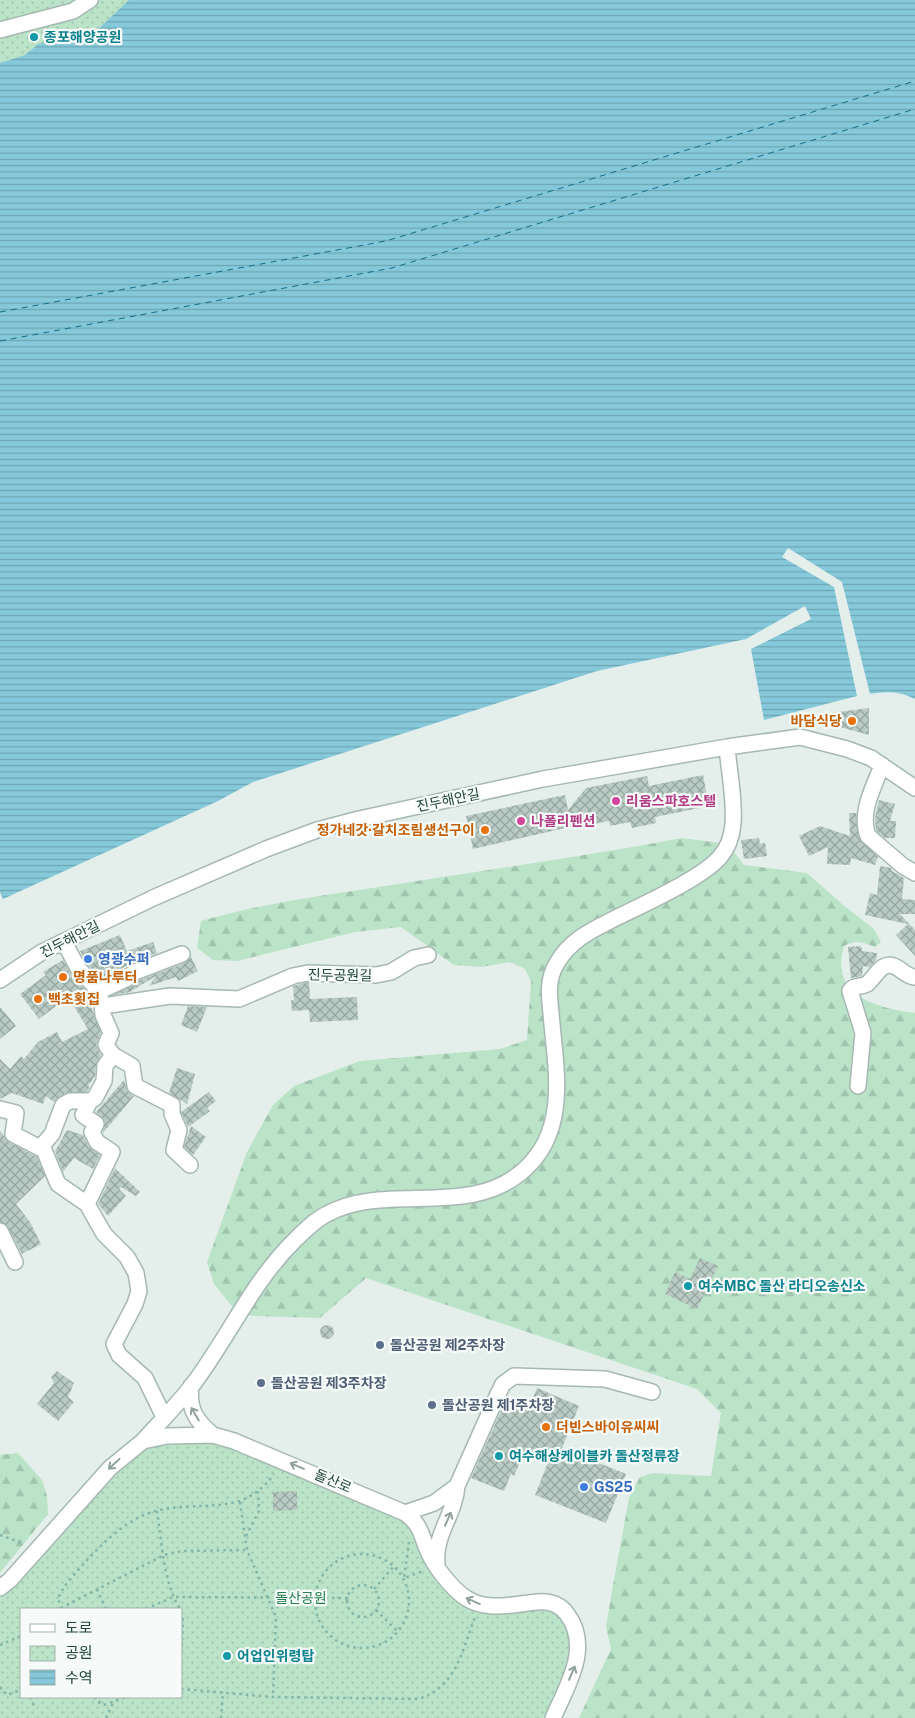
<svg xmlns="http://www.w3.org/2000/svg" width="915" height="1718" font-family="'Public Sans','Noto Sans KR',sans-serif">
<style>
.forest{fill:url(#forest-firs)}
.park{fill:url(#park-dots);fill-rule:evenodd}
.water{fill:url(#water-rules)}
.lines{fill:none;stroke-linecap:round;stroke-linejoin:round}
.ferry{stroke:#126e88;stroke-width:1;stroke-dasharray:6 5;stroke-linecap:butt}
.building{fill:url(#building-cross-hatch)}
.minor-casing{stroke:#a6b8b3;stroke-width:18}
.path{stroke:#81b7a9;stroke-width:2.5;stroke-dasharray:2.5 4;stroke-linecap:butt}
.minor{stroke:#fff;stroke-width:15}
.oneway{stroke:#90a29e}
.culture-dot{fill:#0f9aa8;stroke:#f6fbf9;stroke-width:2}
.food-dot{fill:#e8710a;stroke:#f6fbf9;stroke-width:2}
.hotel-dot{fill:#d1479c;stroke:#f6fbf9;stroke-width:2}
.shop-dot{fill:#3f7fe0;stroke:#f6fbf9;stroke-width:2}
.service-dot{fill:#5c6f8a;stroke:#f6fbf9;stroke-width:2}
.labels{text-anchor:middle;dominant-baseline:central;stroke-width:4.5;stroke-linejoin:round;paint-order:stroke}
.culture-label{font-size:14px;font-weight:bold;fill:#0d838f;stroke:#f6fbf9;text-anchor:start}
.food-label{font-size:14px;font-weight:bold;fill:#c56008;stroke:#f6fbf9;text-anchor:start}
.street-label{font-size:14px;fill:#21443c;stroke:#f6fbf9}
.hotel-label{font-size:14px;font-weight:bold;fill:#b23c85;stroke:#f6fbf9;text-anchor:start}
.shop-label{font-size:14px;font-weight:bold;fill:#366cbe;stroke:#f6fbf9;text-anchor:start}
.service-label{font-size:14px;font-weight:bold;fill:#4e5e75;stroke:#f6fbf9;text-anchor:start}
.park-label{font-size:14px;fill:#25804d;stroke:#f6fbf9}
</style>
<defs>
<pattern id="forest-firs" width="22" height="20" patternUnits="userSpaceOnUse" patternTransform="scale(1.25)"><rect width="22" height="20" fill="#bbe3c8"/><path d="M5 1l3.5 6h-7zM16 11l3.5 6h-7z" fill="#a0c4ad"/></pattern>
<pattern id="park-dots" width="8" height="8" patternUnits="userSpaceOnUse" patternTransform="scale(1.25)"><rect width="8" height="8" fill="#bbe3c8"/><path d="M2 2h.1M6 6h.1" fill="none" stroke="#a0c4ad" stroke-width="1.8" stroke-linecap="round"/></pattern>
<pattern id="water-rules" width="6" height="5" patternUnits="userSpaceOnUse" patternTransform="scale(1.25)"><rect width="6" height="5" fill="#86c9da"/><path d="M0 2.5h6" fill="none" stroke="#6da5b2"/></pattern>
<pattern id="building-cross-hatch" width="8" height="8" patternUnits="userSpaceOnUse" patternTransform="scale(1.25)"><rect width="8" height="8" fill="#b9cbc4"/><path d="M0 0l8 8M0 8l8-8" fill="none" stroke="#96a6a0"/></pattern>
</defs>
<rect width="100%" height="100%" fill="#e4efeb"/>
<path class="forest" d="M682,838L728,844L744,865L807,873L843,905L874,929L881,942L875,947C863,942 856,939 844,946C829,996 877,1008 915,1013V1718H579L611,1649L606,1627L613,1585L629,1498L640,1477L653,1473L711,1476L721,1413L697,1389L366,1278L320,1318L252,1316L235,1310L214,1284L207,1262L247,1152L273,1105L294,1086L360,1061L500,1049L527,1040L531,981L525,969L510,962L481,967L454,965L401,927L355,932L237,961L213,960L197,948L201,921C259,904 320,896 379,887C480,871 581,857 682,838Z
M18,1453L42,1480L47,1496L48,1514L0,1573V1455Z"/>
<path class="park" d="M0,0H129L98,29L38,44L25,55L0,63Z
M206,1434L405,1513L428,1551L468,1600L554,1603L578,1639L553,1718H0V1588L132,1449ZM21,1609H181V1697H21Z"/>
<path class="water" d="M129,0H915V699C900,691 885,691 870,694L842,582L788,548L782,557L834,587L857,696L764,720L751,649L811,619L805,606L746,639L597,671L253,782L218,801L3,899L0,892V63L25,55L38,44L98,29Z"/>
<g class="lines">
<path class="ferry" d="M0,312L386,241L915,81
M0,341L392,268L915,109"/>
</g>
<path class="building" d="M869,708V735L829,724L831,713Z
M703,775L709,806L655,817L656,823L632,828L630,822L610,826L609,821L584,826L583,824L473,849L466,816L565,795L568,810L586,788L647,776L649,786Z
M879,800L895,804L890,821H896L895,838H885L876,831L875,818Z
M849,813H856L859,838L878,857L875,865L851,858L850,865L827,864L828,847L809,856L799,836L820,826L850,836Z
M759,838L760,844L765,843L767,856L744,859L741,840Z
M880,866L891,868L892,871L904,878L902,899L915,900V914H900L915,930V956L896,935L908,924L865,915L870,893L877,895Z
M120,935L127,951L153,942L157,953L131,963L102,980L86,963L80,951Z
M861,946L862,951L877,953L876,960L870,967L863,966L862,976L851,978L848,947Z
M191,957L198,971L178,981L176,977L149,986L156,976L130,992L114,995L140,980L185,963Z
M63,960L71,974L89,994L93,1006L90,1004L101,1033L96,1045L101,1055L96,1065L95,1076L88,1086H90L87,1092L66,1093L54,1102L46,1096L43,1104L12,1093L0,1099V1059L10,1069L21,1056L24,1059L38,1042L57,1032L62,1042L88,1029L68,997L39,1019L20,994L46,975L43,972Z
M309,982L310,999L357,997L358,1020L310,1022L309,1010L292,1011L291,1000H294L293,986Z
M188,1006L207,1007L197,1032L181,1025Z
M0,1007L16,1026L0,1039Z
M177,1068L195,1074L187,1104L169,1093Z
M124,1080L127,1091L134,1096L103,1133L104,1120L96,1112Z
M209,1092L216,1101L207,1108L210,1111L188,1127L181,1112Z
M191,1126L206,1137L193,1155L184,1147Z
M67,1130L83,1135L89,1147L100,1155L93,1169L74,1158L63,1172L55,1151Z
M0,1131L9,1142L37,1157L45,1176L16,1204L30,1222L41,1244L22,1254L8,1227L0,1222Z
M115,1168L140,1192L136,1196L121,1187L119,1189L126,1196L108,1216L98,1204Z
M700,1258L718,1266L697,1309L665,1294L675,1272L690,1279Z
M320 1332a7 7 0 1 1 14 0a7 7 0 1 1-14 0Z
M57,1371L74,1383L68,1397L74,1402L58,1421L37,1404L54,1383L51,1377Z
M537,1388L579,1406L562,1448L626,1474L606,1523L535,1495L549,1460L525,1451L514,1476L511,1474L504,1491L471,1478L505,1402L528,1411Z
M297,1491V1510L273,1511V1492Z"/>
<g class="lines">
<defs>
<path id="minor" d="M0,30L73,11L90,0
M882,765C874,787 859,812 868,836L903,866L915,873
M0,980L42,952L153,898L266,849L317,830L359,819L543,779L727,747L800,737L847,749L871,758L915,788
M98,992L126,979L135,972L182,954
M103,1006L170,996L239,999L293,976L308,973L376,975L391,972L414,958L428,955
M113,1055L132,1066L135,1086L172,1105V1114L179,1130L174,1150L190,1165
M858,1086L863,1033L850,991C854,984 860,988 867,984C873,979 877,971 883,967C897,960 903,977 915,977
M0,1109L16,1113L13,1134L44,1150L58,1184L87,1204L104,1234L127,1257L136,1273L139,1291L135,1304L114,1344L119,1355L145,1378L164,1417
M41,1147L52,1134L63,1105L70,1101H90L95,1098L104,1081L105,1066L113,1055L106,1045L111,1033L103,1015L102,1003L97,989L78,968L64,942
M87,1204L112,1152L97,1142L92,1132L96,1124L83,1115L90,1101
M0,1231L15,1262
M191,1386C188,1409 196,1421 213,1435
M143,1441C159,1423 176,1406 191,1387C228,1339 251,1283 295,1240C305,1230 315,1220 327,1214C388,1181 470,1220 525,1169C570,1128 555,1066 551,1013C549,995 547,979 557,963C569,942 588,932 608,922C637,907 700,880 720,857C728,848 732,836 733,824C735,799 729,772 727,747
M457,1486L498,1394L503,1384L514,1376L605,1379L652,1392
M405,1513L434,1503L457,1486C455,1515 434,1534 437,1564
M0,1588L10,1580L110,1468L143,1441L167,1436L213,1435L234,1441L405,1513C422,1526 420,1533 428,1551C434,1566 452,1589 466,1598C487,1612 514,1604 537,1602C549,1601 560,1604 567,1614C592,1647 567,1686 553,1718"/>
</defs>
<use href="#minor" class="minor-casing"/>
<path class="path" d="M240,1502L247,1550L276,1617L273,1696
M157,1511C162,1543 163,1581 180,1609
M0,1535L22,1543L24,1542
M246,1536L259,1511L258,1491
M409,1542L404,1578L423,1571
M315 1601a47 47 0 1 1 94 0a47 47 0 1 1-94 0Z
M347 1601a16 16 0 1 1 32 0a16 16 0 1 1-32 0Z
M97,1589L106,1609
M374,1589L394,1566
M61,1608L164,1555L182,1551L247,1550
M61,1609L58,1598L64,1587C84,1562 115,1527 144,1515C193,1495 239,1523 274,1474
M146,1609L173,1597L348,1598
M376,1610L398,1632
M181,1612L183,1621L181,1660
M0,1645L21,1636
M0,1687L7,1695L21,1690
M181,1689L273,1697L418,1699C456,1688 462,1651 475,1617
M30,1697L35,1708
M94,1697L98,1702L104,1705L126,1697
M99,1703L103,1697
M106,1718L114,1701
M221,1718L223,1693"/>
<use href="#minor" class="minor"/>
</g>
<defs><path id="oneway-shaft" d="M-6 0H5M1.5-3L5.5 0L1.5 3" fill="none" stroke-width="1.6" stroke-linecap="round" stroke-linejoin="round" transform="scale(1.25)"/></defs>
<g class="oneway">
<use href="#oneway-shaft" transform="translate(195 1414) rotate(-120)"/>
<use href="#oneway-shaft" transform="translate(114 1464) rotate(137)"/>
<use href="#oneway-shaft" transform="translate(297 1466) rotate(-157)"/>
<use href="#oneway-shaft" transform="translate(448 1519) rotate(-66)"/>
<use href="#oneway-shaft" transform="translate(473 1601) rotate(-156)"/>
<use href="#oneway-shaft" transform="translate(572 1673) rotate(-67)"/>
</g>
<g class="culture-dot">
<circle cx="34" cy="37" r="5"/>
<circle cx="688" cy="1286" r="5"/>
<circle cx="499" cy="1456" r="5"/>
<circle cx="227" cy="1656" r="5"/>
</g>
<g class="food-dot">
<circle cx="852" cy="721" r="5"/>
<circle cx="485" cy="830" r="5"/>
<circle cx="63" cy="977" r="5"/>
<circle cx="38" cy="999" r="5"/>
<circle cx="546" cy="1427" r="5"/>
</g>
<g class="hotel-dot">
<circle cx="616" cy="801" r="5"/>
<circle cx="521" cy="821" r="5"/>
</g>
<g class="shop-dot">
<circle cx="88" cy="959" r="5"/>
<circle cx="584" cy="1487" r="5"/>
</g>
<g class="service-dot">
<circle cx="380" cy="1345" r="5"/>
<circle cx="261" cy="1383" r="5"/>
<circle cx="432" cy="1405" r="5"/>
</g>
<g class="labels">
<g class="culture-label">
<text x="44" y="37">종포해양공원</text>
<text x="698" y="1286">여수MBC 돌산 라디오송신소</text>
<text x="509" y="1456">여수해상케이블카 돌산정류장</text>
<text x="237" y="1656">어업인위령탑</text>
</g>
<g class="food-label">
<text x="842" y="721" text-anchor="end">바담식당</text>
<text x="475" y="830" text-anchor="end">정가네갓·갈치조림생선구이</text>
<text x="73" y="977">명품나루터</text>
<text x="48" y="999">백초횟집</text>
<text x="556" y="1427">더빈스바이유씨씨</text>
</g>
<g class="street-label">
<text transform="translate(448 800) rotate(-12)">진두해안길</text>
<text transform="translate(70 939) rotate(-27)">진두해안길</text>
<text transform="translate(340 975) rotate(1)">진두공원길</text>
<text transform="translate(333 1481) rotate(23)">돌산로</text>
</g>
<g class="hotel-label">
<text x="626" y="801">리움스파호스텔</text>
<text x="531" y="821">나폴리펜션</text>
</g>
<g class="shop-label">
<text x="98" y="959">영광수퍼</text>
<text x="594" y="1487">GS25</text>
</g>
<g class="service-label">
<text x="390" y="1345">돌산공원 제2주차장</text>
<text x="271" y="1383">돌산공원 제3주차장</text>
<text x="442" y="1405">돌산공원 제1주차장</text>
</g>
<g class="park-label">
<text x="301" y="1598">돌산공원</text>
</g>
</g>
<rect x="20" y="1608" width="162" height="90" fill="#f6fbf9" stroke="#a1b2ad"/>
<rect x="30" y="1624" width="25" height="8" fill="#ffffff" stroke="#a1b2ad"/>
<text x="65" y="1633" font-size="15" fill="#21443c">도로</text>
<rect x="30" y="1646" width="25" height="15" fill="url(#park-dots)" stroke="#a1b2ad"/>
<text x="65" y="1658" font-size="15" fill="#21443c">공원</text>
<rect x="30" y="1670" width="25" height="15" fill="url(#water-rules)" stroke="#a1b2ad"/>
<text x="65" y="1683" font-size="15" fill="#21443c">수역</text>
</svg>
